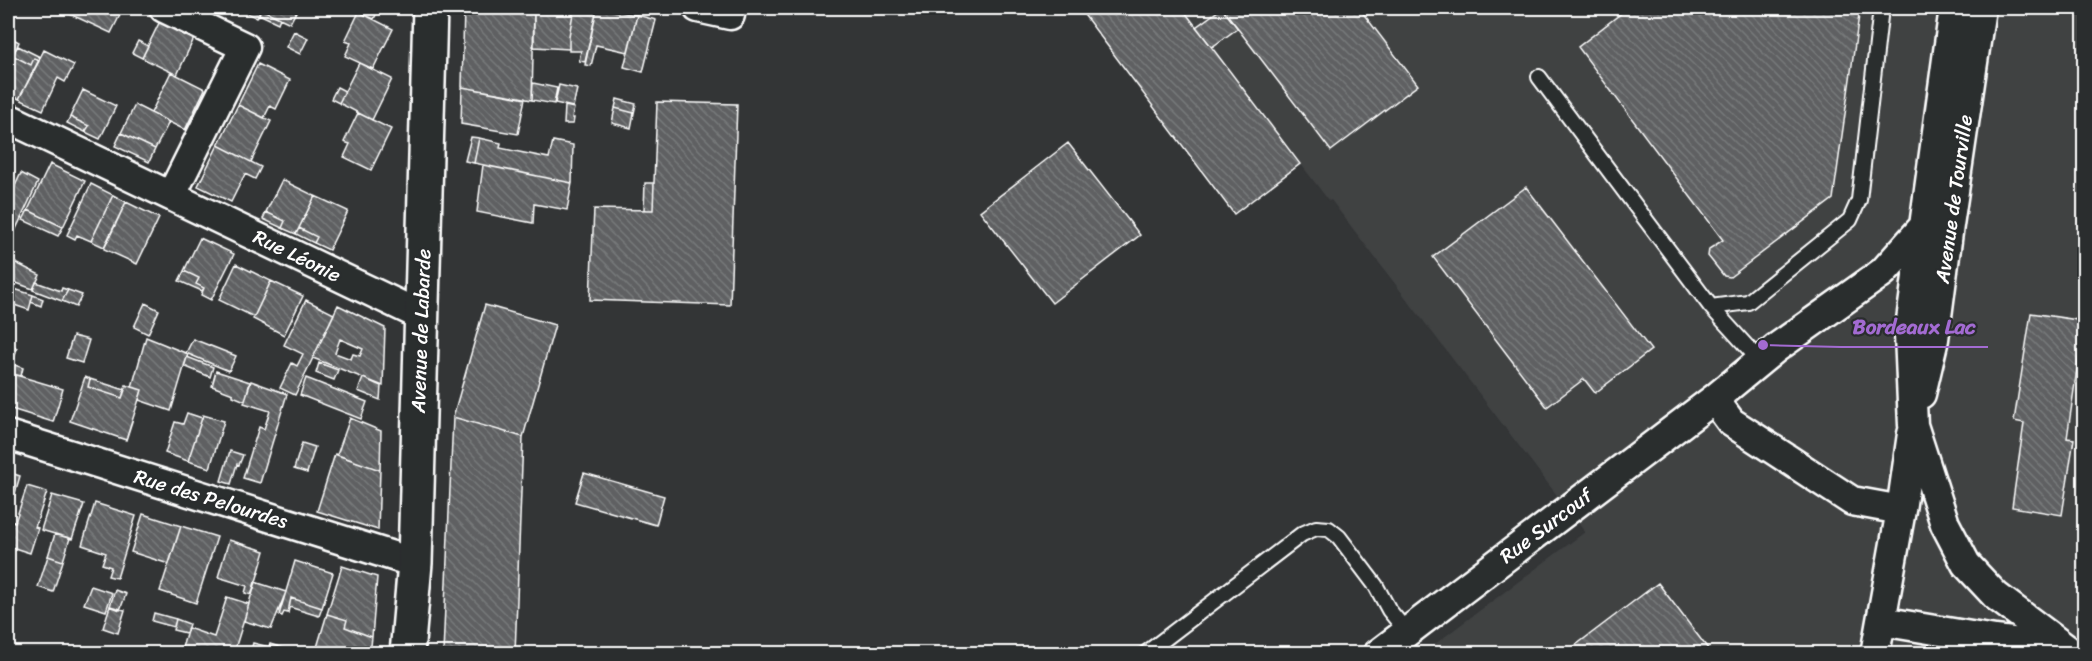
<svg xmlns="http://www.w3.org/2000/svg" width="2092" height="661" font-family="Sriracha,sans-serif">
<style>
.built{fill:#404243}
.building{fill:url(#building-back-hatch);stroke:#fff;stroke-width:1.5;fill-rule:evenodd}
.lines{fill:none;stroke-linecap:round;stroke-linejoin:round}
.lane-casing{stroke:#fff;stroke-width:18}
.street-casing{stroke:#fff;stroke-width:33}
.secondary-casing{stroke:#fff;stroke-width:38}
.lane{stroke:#2a2d2e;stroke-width:14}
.street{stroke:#2a2d2e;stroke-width:28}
.secondary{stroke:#2a2d2e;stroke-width:33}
.labels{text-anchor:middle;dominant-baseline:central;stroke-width:4.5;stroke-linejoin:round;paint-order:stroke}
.street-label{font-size:20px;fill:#fff;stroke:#2a2d2e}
.leader{fill:none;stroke:#a36bd2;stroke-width:2}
.callout-dot{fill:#a36bd2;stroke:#2a2d2e;stroke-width:2}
.callout-label{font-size:21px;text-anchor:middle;font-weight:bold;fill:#a36bd2;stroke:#2a2d2e;stroke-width:4.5;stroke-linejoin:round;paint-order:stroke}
</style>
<defs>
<pattern id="building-back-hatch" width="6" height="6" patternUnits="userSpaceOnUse" patternTransform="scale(1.5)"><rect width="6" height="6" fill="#5f6162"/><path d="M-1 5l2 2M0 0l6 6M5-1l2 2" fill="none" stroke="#77797a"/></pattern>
</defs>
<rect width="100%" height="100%" fill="#333536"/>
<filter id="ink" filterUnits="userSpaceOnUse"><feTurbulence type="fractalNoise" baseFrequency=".0167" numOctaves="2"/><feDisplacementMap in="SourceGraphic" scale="12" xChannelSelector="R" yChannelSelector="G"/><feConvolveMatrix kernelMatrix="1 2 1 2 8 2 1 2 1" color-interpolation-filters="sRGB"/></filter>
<g filter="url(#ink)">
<path class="built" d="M1182,8H2084V653H1423L1585,532L1331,200L1329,201Z"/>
<path class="building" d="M65,8H109L121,13L111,33L63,11Z
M245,8H298L290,23L261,9L257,18L243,11Z
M350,8H379L374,19Z
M464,8H534L532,100L462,87Z
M534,8H574L569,36V49L534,47Z
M574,8H597L585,62L579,61L581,51H569V36Z
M597,8L637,15L628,52L596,45L591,66L585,65Z
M1079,8H1182L1300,164L1234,214Z
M1222,8L1238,28L1212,47L1196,27Z
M1222,8H1359L1418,85L1331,151Z
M1628,8H1860L1833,199L1730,277L1724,276L1708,256L1709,249L1723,240L1578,47Z
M261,9L280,18L278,23L259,14Z
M359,12L393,29L373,69L345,56L351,43L345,41Z
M637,15L656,20L643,72L624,67Z
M162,17L196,34L177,75L142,58Z
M294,31L308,38L300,54L286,47Z
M8,36L19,42L8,66Z
M138,41L148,46L142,58L132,53Z
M18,46L40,57L39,61L34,58L31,65L12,55Z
M44,50L74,65L65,82L58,78L43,110L19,99Z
M12,55L31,65L34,58L39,61L19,99L8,93V66Z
M359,63L392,79L372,120L339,103Z
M258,64L290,80L276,109L270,106L264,118L238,105Z
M171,72L205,89L185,130L151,113Z
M533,83L557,88L554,104L532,100Z
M559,85L577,89L573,107L555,103Z
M337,87L345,91L339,103L331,99Z
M462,87L525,98L518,134L461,124Z
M83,90L116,106L100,139L85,132L89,126L70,117Z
M617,99L636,104L634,113L615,108Z
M657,102L737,104L730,305L590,300L594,209L653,210Z
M135,105L169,122L155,149L121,133Z
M238,105L271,121L251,162L218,145Z
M565,106L574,108L572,118H574L573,124H564Z
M615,108L634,113L631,128L612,123Z
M358,113L391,129L371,170L344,157L350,144L344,142Z
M70,117L89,126L85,132L67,123Z
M121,133L155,149L149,162L115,146Z
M471,137L479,138L474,163L465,161Z
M479,138L501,143L500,148L549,158L553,141L573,145L572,183L474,163Z
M1068,143L1140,235L1052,303L980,211Z
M218,145L261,167L255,179L245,174L231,202L198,186Z
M50,164L85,181L63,227L28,210Z
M483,165L572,183L567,210L534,204L533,223L477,212Z
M21,173L38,182L8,246V201Z
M282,180L315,196L296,234L282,228L285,221L266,212Z
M645,183H654L653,210H644Z
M91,184L113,195L91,241L77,235L75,239L67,235Z
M1526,187L1651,350L1595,393L1584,379L1547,407L1433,257Z
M113,195L126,202L104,247L91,241Z
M315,196L348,211L329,250L314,243L317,237L299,228Z
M126,202L159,218L137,264L104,249Z
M28,210L63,227L58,236L23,220Z
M266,212L285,221L282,228L263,219Z
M299,228L317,237L314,243L296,234Z
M200,238L234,254L211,300L201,295L204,288L196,284L199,278L184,271Z
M8,259L40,275L33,289L8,280Z
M236,264L271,281L254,317L219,300Z
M184,271L199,278L196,284L204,288L202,291L179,281Z
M271,281L303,296L284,335L253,319Z
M36,282L61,291L62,288L68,290L62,301L33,290Z
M8,287L33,295L29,310L8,303Z
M68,290L82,295L76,307L62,301Z
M33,295L43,299L41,306L31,302Z
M306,300L334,314L295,395L280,388L292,363L297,366L303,354L284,345Z
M145,303L159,310L148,334L134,327Z
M338,305L385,328L383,386L313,358ZM340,339L363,349L360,356L353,354L351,359L335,353Z
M485,305L555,325L523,437L453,417Z
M2031,313L2084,321L2067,438L2074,439L2062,515L2012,507L2024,423L2014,421Z
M73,336L89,340L82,363L66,358Z
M146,337L188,354L171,411L139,400L142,390L132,387Z
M193,339L236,356L229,371L186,353Z
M8,345L17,348L8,378Z
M187,357L213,367L210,377L184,366Z
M319,363L338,370L334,380L316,373Z
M12,364L23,368L21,376L9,373Z
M216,371L250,382L245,401L233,396V394L212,386Z
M9,373L63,389L53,422L8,408Z
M85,377L90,379L88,387L122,398L126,385L142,390L126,440L70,421Z
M306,378L367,402L361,419L300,395Z
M363,378L381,386L380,400L358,391Z
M90,379L125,390L122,398L88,387Z
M251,381L287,394L260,483L243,478L259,427L264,429L270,411L244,403Z
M187,413L202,418L188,461L165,453L175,422L183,424Z
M203,415L224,421L210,468L188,461Z
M453,417L523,437L515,654H443Z
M350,418L381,431L380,470L337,455Z
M302,443L315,447L307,473L294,469Z
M230,451L243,455L239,465L237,464L231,484L221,481Z
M335,454L380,470L378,530L317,511Z
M8,472L20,476L8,517Z
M584,473L664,496L656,525L575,502Z
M27,486L47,492L35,527L38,528L30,553L8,546V520L15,522Z
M52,495L84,504L72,539L41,530Z
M95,503L136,516L117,578L108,576L111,567L102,564L106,553L82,545Z
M143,514L181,526L169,564L131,552Z
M181,526L217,537L196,603L160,591Z
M55,534L70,538L63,561L48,556Z
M229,540L265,551L252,595L245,593L247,586L218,577Z
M48,556L63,561L53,592L38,587Z
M295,561L333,573L322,608L291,598L288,613L284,612L282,616L279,615Z
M342,566L377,577L372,637L345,627L347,620L327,614Z
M255,582L286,592L271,629L244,621Z
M1658,583L1712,654H1564Z
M91,586L112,593L106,611L84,604Z
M115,590L126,594L120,610L110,606Z
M227,597L249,604L234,652L240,654H180L188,628L214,637Z
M291,598L322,608L319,616L289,607Z
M110,606L125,610L118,633L103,628Z
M154,613L176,619L174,627L152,621Z
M327,614L347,620L345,627L372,637L370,654L353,648L351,654H315Z
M176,619L189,624L186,633L173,630Z
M253,643L269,647L267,654H250Z
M270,644L301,654H267Z"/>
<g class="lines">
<defs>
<path id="lane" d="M1539,77L1711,307L1760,361
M1711,307L1748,302L1850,220L1859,200L1881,8
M1145,654L1302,534L1316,528L1329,529L1339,537L1376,586L1389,610L1407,632"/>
<path id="street" d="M164,8L245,47L171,196
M698,8L730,15
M1954,8L1909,335L1913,425L1945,524L1966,564L1996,596L2073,654
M8,118L422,316
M1921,394L1934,339L1949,225L1981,8
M1714,399L1731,422L1852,501L1901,510
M8,435L415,563
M1881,621L1995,640L2063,648
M1378,654L1714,399L1776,348L1883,272L1924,226
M1875,654L1901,510L1912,434"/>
<path id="secondary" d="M407,654L415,563L430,8"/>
</defs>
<use href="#lane" class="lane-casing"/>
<use href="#street" class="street-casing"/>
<use href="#secondary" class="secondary-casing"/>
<use href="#lane" class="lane"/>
<use href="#street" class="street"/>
<use href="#secondary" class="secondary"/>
</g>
</g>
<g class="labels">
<g class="street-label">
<text transform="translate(1954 199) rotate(-82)">Avenue de Tourville</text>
<text transform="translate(297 256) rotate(26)">Rue Léonie</text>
<text transform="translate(421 331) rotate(-88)">Avenue de Labarde</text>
<text transform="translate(211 499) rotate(17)">Rue des Pelourdes</text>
<text transform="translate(1546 526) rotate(-37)">Rue Surcouf</text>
</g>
</g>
<path class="leader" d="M1763 345L1841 347H1988"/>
<circle class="callout-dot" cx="1763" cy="345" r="6"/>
<g class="callout-label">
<text x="1914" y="334">Bordeaux Lac</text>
</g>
<rect width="2092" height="661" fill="none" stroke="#2a2d2e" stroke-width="30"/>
<rect x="15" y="15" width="2062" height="631" fill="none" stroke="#fff" stroke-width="2" filter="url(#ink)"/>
</svg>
